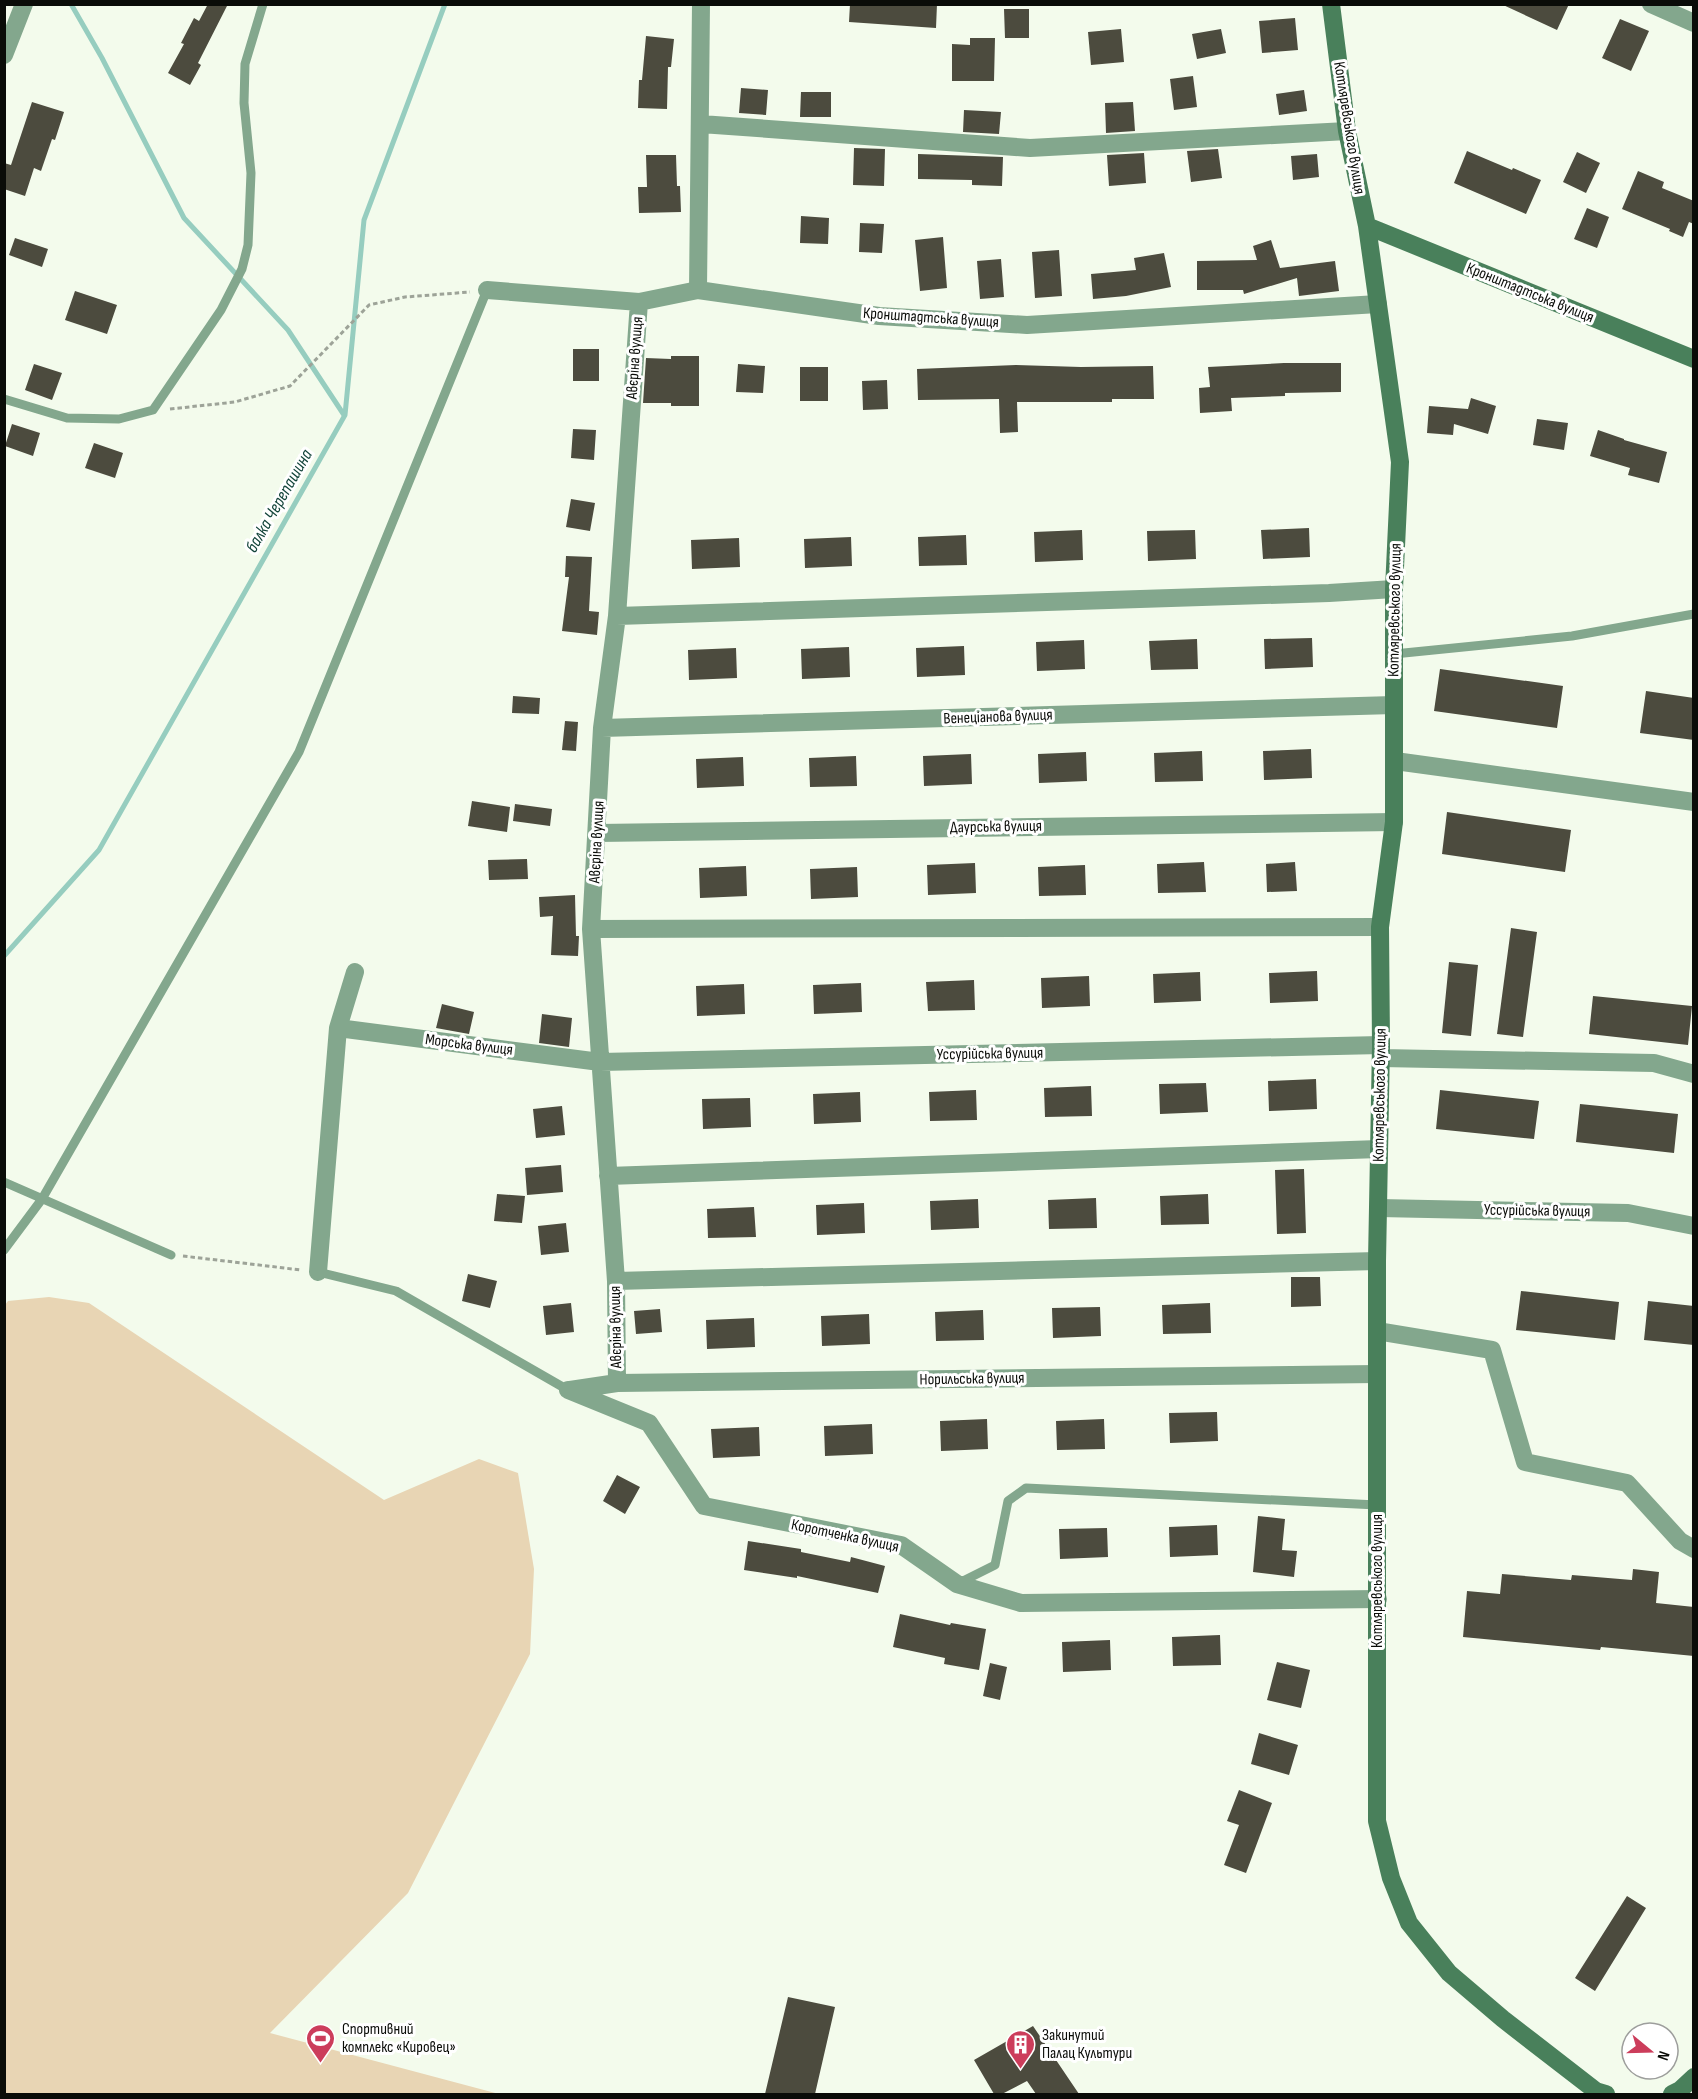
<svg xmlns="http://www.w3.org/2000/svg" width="1698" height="2099" font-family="'Sofia Sans Condensed',sans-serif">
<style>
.green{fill:#e8d5b4}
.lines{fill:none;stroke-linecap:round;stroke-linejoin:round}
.stream{stroke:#96cdbf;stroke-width:5}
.building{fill:#4c4b3e}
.path{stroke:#9da398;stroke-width:3;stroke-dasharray:4.5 3;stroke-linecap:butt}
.lane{stroke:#83a78d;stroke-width:9}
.street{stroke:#83a78d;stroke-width:18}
.secondary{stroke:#49805b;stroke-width:18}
.labels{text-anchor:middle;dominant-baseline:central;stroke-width:6;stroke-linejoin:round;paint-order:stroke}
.street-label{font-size:16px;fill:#0a0c08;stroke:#fff}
.poi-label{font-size:16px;fill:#0a0c08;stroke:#fff;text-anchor:start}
.water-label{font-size:18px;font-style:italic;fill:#14453b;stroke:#fff}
</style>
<rect width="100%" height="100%" fill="#f3fbec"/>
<path class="green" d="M49,1297L89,1303L384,1500L479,1459L518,1473L534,1569L530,1654L408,1893L270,2033L499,2094H5V1305L8,1301Z"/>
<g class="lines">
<path class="stream" d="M71,4L102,58L184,218L288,330L344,415
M4,956L99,850L345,415L364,220L445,4"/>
</g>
<path class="building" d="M208,4H228L198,63L201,65L190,85L168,73L184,44L181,43L194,18L199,21Z
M850,4H937L936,28L849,22Z
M1501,4H1569L1557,30Z
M1004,9H1029V38H1005Z
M1295,18L1298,50L1262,53L1259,21Z
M1620,19L1649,31L1631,71L1602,58Z
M1121,29L1124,62L1091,65L1088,32Z
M1221,29L1226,53L1197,59L1192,34Z
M646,36L674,39L671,67H668L667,109L638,108L639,80H642Z
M970,38H995L994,81H952V44L970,45Z
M1193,76L1197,107L1174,110L1170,79Z
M741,88L768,90L766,115L739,113Z
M1304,90L1307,111L1279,115L1276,94Z
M801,92H831V117H800Z
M32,102L64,112L55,140L52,139L41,171L34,168L25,196L4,189V163L11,165Z
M1133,102L1135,131L1106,133L1105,103Z
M964,110L1001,112L999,134L963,132Z
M854,148L885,149L884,186L853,185Z
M1218,149L1222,178L1191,182L1187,151Z
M1467,151L1512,170L1513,168L1541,180L1526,214L1454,183Z
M1577,152L1600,163L1586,193L1563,182Z
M1144,153L1146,183L1109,186L1107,155Z
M918,154L1003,157L1002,186L972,185V180L918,179Z
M1317,154L1319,177L1293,180L1291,156Z
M646,155H676L677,186H680L681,212L639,213L638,187H647Z
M1638,171L1664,182L1662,188L1694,201V224L1689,222L1683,237L1669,231L1670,229L1622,209Z
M1587,208L1609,217L1597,248L1574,239Z
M801,216L829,218L828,244L800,243Z
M860,223L884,224L882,253L859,252Z
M943,237L947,288L920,291L915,240Z
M15,238L48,249L42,267L9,255Z
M1271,240L1280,268L1335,261L1339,291L1299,296L1297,278L1244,294L1243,290H1197V261L1257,260L1253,246Z
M1059,250L1062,296L1035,298L1032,252Z
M1164,253L1171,287L1126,296L1093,299L1091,274L1136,270L1134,258Z
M1001,259L1004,297L980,299L977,261Z
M75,291L117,305L107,334L65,320Z
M573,349H599V381H573Z
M671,356H699V406H671V403H643L646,358L671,359Z
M1284,363H1341V392L1285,393V396L1231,398L1232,411L1200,413L1199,388L1210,387L1208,367Z
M34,364L62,373L52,400L25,390Z
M738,364L765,366L763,393L736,392Z
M1016,365L1081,367L1153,366L1154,399H1112V402H1017L1018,432L1000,433L999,399L918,400L917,369Z
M800,367H828V401H800Z
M887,380L888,409L863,410L862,381Z
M1471,398L1496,406L1488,434L1454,424L1453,435L1427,433L1429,406L1468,409Z
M1537,419L1568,423L1564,450L1533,445Z
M12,424L40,433L33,456L5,446Z
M573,429L596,430L594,460L571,458Z
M1598,430L1624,439V440L1667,452L1659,483L1628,475L1630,468L1590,456Z
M94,443L123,453L115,478L85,468Z
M571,499L595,503L590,531L566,527Z
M1309,528L1310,557L1263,559L1261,530Z
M1082,530L1083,560L1035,562L1034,532Z
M1195,530L1196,559L1148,561L1147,531Z
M966,535L967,565L919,566L918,537Z
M851,537L852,566L805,568L804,539Z
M739,538L740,567L692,569L691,540Z
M566,556L592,557L589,611L599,612L597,635L562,631L569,577H565Z
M1312,638L1313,667L1265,669L1264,639Z
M1197,639L1198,669L1151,670L1149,641Z
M1084,640L1085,669L1037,671L1036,642Z
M964,646L965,675L917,677L916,648Z
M849,647L850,677L802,679L801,649Z
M736,648L737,678L689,680L688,650Z
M1440,669L1563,686L1557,728L1434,711Z
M1646,691L1694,698V740L1640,733Z
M513,696L540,698L539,714L512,713Z
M565,721L578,722L576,751L562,750Z
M1311,749L1312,778L1264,780L1263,751Z
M1202,751L1203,781L1155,782L1154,753Z
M1086,752L1087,781L1039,783L1038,754Z
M971,754L972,784L924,786L923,756Z
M856,756L857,786L810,787L809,758Z
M743,757L744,786L697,788L696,759Z
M472,801L510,807L507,832L468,826Z
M515,804L552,809L550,826L513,821Z
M1447,812L1571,830L1565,872L1442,854Z
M527,859L528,879L489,880L488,860Z
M1204,862L1206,892L1158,893L1157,864Z
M1295,862L1297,891L1267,892L1266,864Z
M975,863L976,893L928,895L927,865Z
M1085,865L1086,895L1039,896L1038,867Z
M746,866L747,896L700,898L699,868Z
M857,867L858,897L811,899L810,869Z
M575,895L576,936H579L578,956L551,955L553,916L540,917L539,897Z
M1511,928L1537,932L1523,1037L1497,1034Z
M1449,962L1478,965L1471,1036L1442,1033Z
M1317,971L1318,1001L1270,1003L1269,973Z
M1200,972L1201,1001L1154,1003L1153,974Z
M1089,976L1090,1006L1042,1008L1041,978Z
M974,980L975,1010L928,1011L926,982Z
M861,983L862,1012L814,1014L813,985Z
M744,984L745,1014L697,1016L696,986Z
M1593,996L1692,1006L1688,1045L1589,1034Z
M442,1004L474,1012L469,1034L436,1028Z
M542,1014L572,1018L569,1047L539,1043Z
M1316,1079L1317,1109L1269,1111L1268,1081Z
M1206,1083L1208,1112L1160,1114L1159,1084Z
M1091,1086L1092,1116L1045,1117L1044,1088Z
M976,1090L977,1120L930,1121L929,1092Z
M1440,1090L1539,1101L1534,1139L1436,1129Z
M860,1092L861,1122L814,1124L813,1094Z
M750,1098L751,1127L703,1129L702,1099Z
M1580,1104L1678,1114L1674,1153L1576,1142Z
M562,1106L565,1135L536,1138L533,1109Z
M561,1165L563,1192L527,1195L525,1168Z
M1304,1169L1306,1233L1277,1234L1275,1170Z
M497,1194L525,1196L522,1223L494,1221Z
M1208,1194L1209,1224L1161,1225L1160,1196Z
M1096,1198L1097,1228L1049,1229L1048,1200Z
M978,1199L979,1228L931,1230L930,1201Z
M864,1203L865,1233L817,1235L816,1205Z
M754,1207L756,1237L708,1238L707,1209Z
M566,1223L569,1252L541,1255L538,1226Z
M468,1274L497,1281L490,1308L462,1301Z
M1291,1277H1320L1321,1306L1291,1307Z
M1521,1291L1619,1302L1615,1340L1516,1330Z
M1648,1301L1694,1306V1345L1644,1340Z
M571,1303L574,1332L546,1335L543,1306Z
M1210,1303L1211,1333L1163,1334L1162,1305Z
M1100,1307L1101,1336L1053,1338L1052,1308Z
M660,1309L662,1332L636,1334L634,1311Z
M983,1310L984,1340L936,1341L935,1312Z
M869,1314L870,1344L822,1346L821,1316Z
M754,1318L755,1347L707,1349L706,1320Z
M1217,1412L1218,1441L1170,1443L1169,1413Z
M987,1419L988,1449L941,1451L940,1421Z
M1104,1419L1105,1449L1057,1450L1056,1421Z
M872,1424L873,1454L825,1456L824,1426Z
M759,1427L760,1456L713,1458L711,1429Z
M617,1475L640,1487L625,1514L603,1501Z
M1258,1516L1285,1519L1282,1550L1297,1551L1294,1577L1253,1572Z
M1217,1525L1218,1555L1170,1557L1169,1527Z
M1107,1528L1108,1557L1060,1559L1059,1529Z
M748,1541L801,1549V1552L850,1562L851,1557L885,1566L878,1593L797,1576V1578L744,1570Z
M1633,1569L1659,1572L1656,1603L1694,1607V1656L1601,1647L1600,1650L1463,1637L1467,1591L1500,1594L1502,1574L1571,1580L1572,1575L1632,1580Z
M900,1614L950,1625L951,1623L986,1629L979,1670L944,1664L945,1658L893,1647Z
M1220,1635L1221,1665L1173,1666L1172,1637Z
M1110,1640L1111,1670L1063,1672L1062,1642Z
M1277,1662L1310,1670L1301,1708L1267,1700Z
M990,1663L1007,1667L1000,1700L983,1696Z
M1259,1733L1298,1745L1289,1775L1251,1764Z
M1239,1790L1272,1803L1246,1873L1224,1865L1239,1825L1227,1821Z
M1627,1896L1646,1908L1595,1991L1575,1978Z
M788,1997L835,2007L815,2094H765Z
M1033,2026L1079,2094H1036L1027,2081L1002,2094H994L974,2060Z"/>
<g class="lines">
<path class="path" d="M170,409L235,402L290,386L369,305L405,297L470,292
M183,1256L301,1270"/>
<path class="lane" d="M4,399L67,418L119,419L153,410L221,310L242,269L248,245L251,173L244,103L245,64L263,4
M1394,654L1572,636L1694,614
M4,1182L171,1255
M4,1250L42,1199L299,752L487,290
M318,1272L396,1291L568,1390
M959,1583L995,1565L1008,1501L1026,1488L1377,1505"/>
<path class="street" d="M1651,4L1694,23
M4,55L24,4
M701,124L1030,148L1347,131
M487,290L639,302L698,290L879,316L1027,325L1378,304
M698,290L701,4
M617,616L1329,593L1394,589
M602,728L1394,705
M1395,761L1694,802
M598,833L1394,822
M591,929L1380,927
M338,1028L600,1062L1381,1045
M1381,1058L1654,1063L1694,1074
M608,1176L1379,1149
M1379,1208L1628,1213L1694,1226
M318,1272L338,1028L355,972
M616,1281L1377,1261
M1377,1331L1492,1350L1525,1462L1627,1483L1680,1541L1694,1549
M617,1383L616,1281L591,929L602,728L617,616L639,302
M568,1390L649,1423L704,1506L901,1545L957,1584L1021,1603L1378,1599
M570,1390L617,1383L1377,1374"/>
<path class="secondary" d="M1331,4L1347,131L1367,226L1400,462L1394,589V822L1380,927L1381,1045L1377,1261V1821L1391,1878L1409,1923L1449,1973L1503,2019L1596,2091L1606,2094
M1367,226L1694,359
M1672,2094L1680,2090L1694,2077"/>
</g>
<defs>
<symbol id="stadium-pin" viewBox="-11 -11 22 30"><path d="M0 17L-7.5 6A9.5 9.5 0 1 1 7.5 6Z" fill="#cc3d5b" stroke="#fff"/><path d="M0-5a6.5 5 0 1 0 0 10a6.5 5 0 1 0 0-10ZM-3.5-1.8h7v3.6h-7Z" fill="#fff"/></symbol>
<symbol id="building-pin" viewBox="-11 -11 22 30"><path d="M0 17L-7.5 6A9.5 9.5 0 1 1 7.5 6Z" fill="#cc3d5b" stroke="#fff"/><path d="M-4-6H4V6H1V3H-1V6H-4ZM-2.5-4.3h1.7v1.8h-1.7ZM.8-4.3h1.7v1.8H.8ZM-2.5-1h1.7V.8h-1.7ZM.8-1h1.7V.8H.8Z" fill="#fff"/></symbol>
</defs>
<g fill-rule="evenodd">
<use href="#stadium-pin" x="304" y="2022" width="33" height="45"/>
<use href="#building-pin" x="1004" y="2028" width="33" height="45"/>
</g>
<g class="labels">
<g class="street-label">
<text transform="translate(1349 128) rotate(81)">Котляревського вулиця</text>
<text transform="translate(1530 293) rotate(22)">Кронштадтська вулиця</text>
<text transform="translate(931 318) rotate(4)">Кронштадтська вулиця</text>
<text transform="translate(635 358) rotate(-86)">Авєріна вулиця</text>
<text transform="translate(1395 610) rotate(-89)">Котляревського вулиця</text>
<text transform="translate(998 717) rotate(-2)">Венеціанова вулиця</text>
<text transform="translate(996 827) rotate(-1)">Даурська вулиця</text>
<text transform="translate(597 842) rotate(-87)">Авєріна вулиця</text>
<text transform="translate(469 1045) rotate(7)">Морська вулиця</text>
<text transform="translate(990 1054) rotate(-1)">Уссурійська вулиця</text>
<text transform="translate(1380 1095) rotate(-89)">Котляревського вулиця</text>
<text transform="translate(1537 1211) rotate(1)">Уссурійська вулиця</text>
<text transform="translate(616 1327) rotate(-91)">Авєріна вулиця</text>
<text transform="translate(972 1379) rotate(-1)">Норильська вулиця</text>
<text transform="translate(845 1536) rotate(12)">Коротченка вулиця</text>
<text transform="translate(1377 1581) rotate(-90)">Котляревського вулиця</text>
</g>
<g class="poi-label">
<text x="342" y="2029">Cпортивний<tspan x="342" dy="18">комплекс «Кировец»</tspan></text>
<text x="1042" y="2035">Закинутий<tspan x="1042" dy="18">Палац Культури</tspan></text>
</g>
<g class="water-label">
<text transform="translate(279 501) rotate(-60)">балка Черепашина</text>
</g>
</g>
<rect width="1698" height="2099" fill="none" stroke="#0a0c08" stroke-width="12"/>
<g transform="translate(1650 2051) rotate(109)"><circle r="28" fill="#ffffff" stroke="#9d9e9c" stroke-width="1.5"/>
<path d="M0-4.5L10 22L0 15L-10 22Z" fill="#cc3d5b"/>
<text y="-9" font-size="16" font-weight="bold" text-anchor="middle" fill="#0a0c08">N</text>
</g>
</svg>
